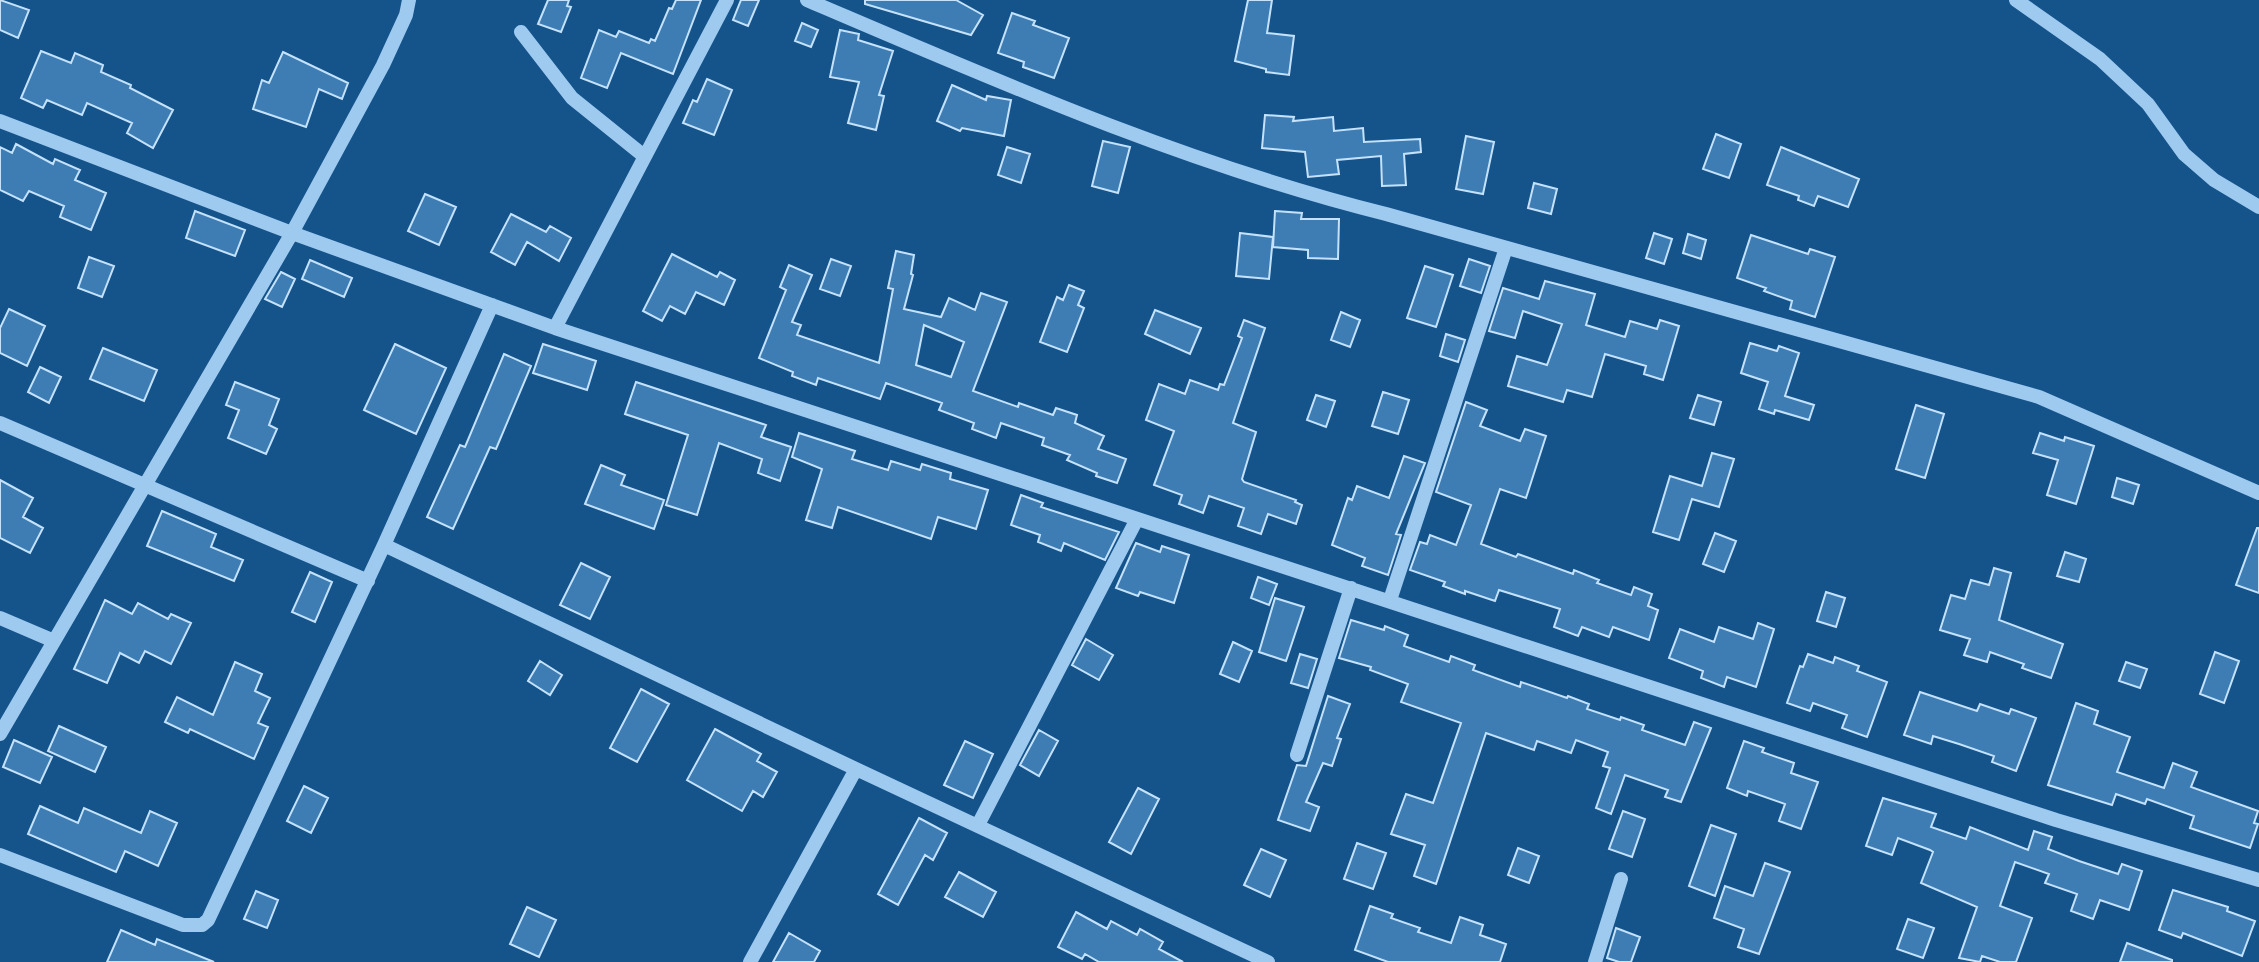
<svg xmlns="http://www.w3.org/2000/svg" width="2259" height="962" font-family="'DM Sans',sans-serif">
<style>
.building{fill:#3d7db4;stroke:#c4e2fb;stroke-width:2;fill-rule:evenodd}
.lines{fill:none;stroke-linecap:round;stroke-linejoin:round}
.minor{stroke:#9ecaf0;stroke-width:14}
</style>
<rect width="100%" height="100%" fill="#15538b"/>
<path class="building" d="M0,0L29,10L18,38L0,30Z
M548,0H569L567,6L571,7L561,32L538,24Z
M676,0H701L673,74L621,53L607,88L581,78L599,30L616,37L619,31L649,43L651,39L655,41L669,8L672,9Z
M741,0H759L748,26L733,20Z
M865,0H956L983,15L971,35L865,4Z
M1248,0H1272L1267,33L1294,36L1289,75L1266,72V69L1235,61Z
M1012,13L1035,21L1033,25L1069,38L1054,78L1023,67L1024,62L998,53Z
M802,23L818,30L811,47L795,41Z
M840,30L859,34L858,40L893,51L879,95L884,96L876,130L848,123L859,82L830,77Z
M41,51L71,63L75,53L103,65L101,72L131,85L130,88L173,110L153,148L127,133L132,123L87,103L82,115L47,100L43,108L21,98Z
M283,52L348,83L342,99L319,89L306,127L253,109L262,80L269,83Z
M707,79L732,90L714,135L683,123L693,100L697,102Z
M952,85L986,100L987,96L1011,100L1004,136L962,128L960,131L937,121Z
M1265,115L1294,117L1293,121L1333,117L1334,131L1363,128L1364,142L1420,139L1421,152L1404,154L1406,185L1382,186L1381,156L1337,160L1339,174L1308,177L1305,152L1262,148Z
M1716,134L1741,144L1729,178L1703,169Z
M1466,136L1494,142L1483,194L1456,189Z
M1103,141L1130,147L1118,193L1092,186Z
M16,144L53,164L55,159L80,170L75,180L106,193L91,230L60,217L64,206L29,191L23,201L0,190V147L12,153Z
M1007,147L1030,154L1021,183L998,175Z
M1781,147L1859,179L1848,207L1818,196L1814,206L1798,200L1799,196L1767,185Z
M1534,183L1557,189L1551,214L1528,208Z
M425,194L456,207L439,245L408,231Z
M195,211L245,230L235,256L186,238Z
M1275,211L1302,213L1301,219H1339L1338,259L1308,258V250L1273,247Z
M511,214L546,232L550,226L571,238L559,261L527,242L515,265L491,252Z
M1240,233L1273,237L1269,279L1236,276Z
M1654,233L1672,239L1664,264L1646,258Z
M1688,234L1706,240L1701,259L1683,253Z
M1751,235L1808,254L1810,249L1835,257L1815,317L1790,309L1792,301L1764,291L1766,288L1737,278Z
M896,251L914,255L911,274L913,275L904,309L941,317L949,298L975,310L981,293L1007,302L973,391L1018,407L1019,403L1053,415L1056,408L1077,415L1075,423L1104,436L1098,449L1126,459L1117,483L1096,476L1097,473L1067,460L1070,455L1042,445L1044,438L1001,423L996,438L972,429L974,423L939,410L942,403L886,383L880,399L818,378L816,385L792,376L793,372L759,358L786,290L780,287L789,265L812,275L792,322L801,325L797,335L879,363L893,289L888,288ZM924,325L964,342L951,377L916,365Z
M672,254L717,277L720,272L735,280L724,305L696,292L685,314L670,306L662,321L643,311Z
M89,257L114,266L102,297L78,288Z
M831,259L851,266L840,296L820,289Z
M1469,259L1490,266L1481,293L1460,286Z
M310,260L352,278L344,297L302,279Z
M1425,266L1453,275L1436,327L1407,318Z
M281,272L295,279L282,307L265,299Z
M1545,281L1595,294L1586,325L1625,337L1630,321L1657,329L1660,320L1679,326L1663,380L1644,374L1646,366L1605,354L1592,397L1567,390L1563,402L1508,386L1517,356L1547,365L1562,324L1523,311L1515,338L1489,331L1503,288L1539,299Z
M1069,285L1084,291L1078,305L1084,308L1067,352L1040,342L1057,297L1063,300Z
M9,309L45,326L27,366L0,353V328Z
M1155,310L1201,328L1190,354L1145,334Z
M1341,312L1360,320L1350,347L1331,340Z
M1244,320L1265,328L1233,423L1256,432L1242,479L1244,482L1296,500L1295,502L1302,505L1296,524L1268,514L1261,534L1238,526L1244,508L1209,496L1203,513L1179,504L1182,495L1154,485L1174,431L1146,420L1159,384L1185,394L1190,380L1218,390L1220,384L1224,385L1242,338L1238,336Z
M1446,334L1465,340L1458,362L1440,356Z
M1750,343L1777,351L1779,346L1799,353L1785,396L1814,405L1809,420L1775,410L1774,414L1759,409L1768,382L1741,373Z
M395,344L446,368L416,434L364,410Z
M543,344L596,361L587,390L533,373Z
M103,348L157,370L144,401L90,379Z
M504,354L531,366L496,449L490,447L453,529L427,517L460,445L465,447Z
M40,367L61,377L49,403L28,392Z
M235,382L279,399L269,425L277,429L266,454L228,438L239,410L226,405Z
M636,382L766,425L761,437L791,447L780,481L758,473L762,459L719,443L697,515L666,505L688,435L625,414Z
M1383,392L1409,400L1398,434L1372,426Z
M1316,395L1335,401L1326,427L1307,420Z
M1698,395L1721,402L1714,425L1690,418Z
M1466,402L1487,410L1480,426L1520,441L1525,429L1546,436L1526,498L1500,489L1481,544L1516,557L1518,554L1573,574L1574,570L1599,580L1597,583L1631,595L1634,587L1652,594L1648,606L1658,610L1649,640L1613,627L1609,637L1582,627L1578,636L1554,627L1560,609L1499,590L1495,601L1465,591V594L1443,586L1445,582L1410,570L1420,542L1427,544L1430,535L1456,545L1471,505L1436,492Z
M1916,405L1944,414L1925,478L1896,469Z
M799,433L855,451L852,459L888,470L891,461L920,470L922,464L951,473L950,479L988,490L976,529L938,517L931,539L838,507L832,528L806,520L822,469L792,457Z
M2040,433L2064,441L2065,437L2094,446L2076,504L2047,495L2058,460L2033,453Z
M1712,453L1734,459L1719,507L1692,499L1679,540L1653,532L1670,476L1702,486Z
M1404,456L1425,463L1396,534L1401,535L1388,575L1362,566L1365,558L1332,545L1348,498L1352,500L1357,486L1389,498Z
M601,465L625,475L621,485L664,500L654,529L585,504Z
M2117,478L2139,485L2133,504L2112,497Z
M0,480L33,498L23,517L43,528L30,553L0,538Z
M1021,495L1043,503L1041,507L1119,532L1105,560L1064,543L1061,551L1038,542L1040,535L1011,525Z
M162,511L216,534L211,547L243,560L234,581L147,546Z
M2257,528H2259V593L2236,585Z
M1715,533L1736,541L1724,572L1703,564Z
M1136,543L1160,552L1162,546L1189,555L1174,603L1140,592L1138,596L1116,588Z
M2065,552L2086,559L2079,582L2057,576Z
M581,563L610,577L590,619L560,605Z
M1994,568L2011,573L1999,620L2063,644L2051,678L2022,668L2024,664L1990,652L1987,662L1964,655L1970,639L1940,630L1951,595L1965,599L1971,580L1989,585Z
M310,572L332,582L315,622L292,612Z
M1258,577L1277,584L1269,605L1251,598Z
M1826,592L1845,598L1836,627L1817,621Z
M1275,598L1304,607L1286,661L1259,652Z
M105,600L132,614L138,603L168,619L171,614L191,623L171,664L145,651L139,663L120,653L107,683L74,669Z
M1351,620L1384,630L1385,626L1408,635L1404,646L1449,662L1451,656L1475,665L1473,670L1520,687L1521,682L1567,698L1568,696L1589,704L1587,709L1620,720L1621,717L1644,725L1642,730L1685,745L1694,722L1711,728L1681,802L1665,797L1668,790L1625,775L1611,814L1596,808L1610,768L1603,766L1608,752L1576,740L1571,753L1537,741L1534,750L1486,733L1436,884L1414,876L1425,845L1391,834L1406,794L1433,803L1461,723L1401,702L1408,684L1370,670L1371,667L1339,658Z
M1758,623L1774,629L1756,687L1727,677L1724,687L1701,678L1703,671L1669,658L1680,629L1714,642L1719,627L1753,639Z
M1086,639L1113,655L1099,680L1072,665Z
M1233,642L1252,651L1239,682L1220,674Z
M2215,652L2239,661L2224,703L2200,694Z
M1300,654L1317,659L1308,688L1291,683Z
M1808,654L1833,663L1835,657L1859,666L1857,671L1887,682L1867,737L1842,728L1847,715L1813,703L1810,711L1787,703L1800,666L1803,667Z
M540,661L562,675L550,695L528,681Z
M235,662L262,674L255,691L270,698L258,723L268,727L254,759L190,729L188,733L165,722L177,697L213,715Z
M2126,662L2147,669L2140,688L2119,681Z
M641,689L669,704L637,762L610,748Z
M1920,692L1977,711L1980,704L2009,714L2011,709L2036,718L2016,771L1992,762L1994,756L1959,744L1933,736L1931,744L1904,735Z
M1328,696L1350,704L1337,738L1341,739L1332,766L1323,763L1306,802L1319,807L1310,831L1278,820L1297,765L1306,766Z
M2076,703L2098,711L2094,724L2130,737L2117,772L2164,788L2173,763L2197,772L2191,787L2258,811L2254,823L2258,824L2250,848L2190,828L2194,816L2147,799L2145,804L2116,794L2112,805L2048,785Z
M59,726L106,747L95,772L48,751Z
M715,729L761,754L757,761L777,772L763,797L753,791L742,811L687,780Z
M1039,730L1058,741L1039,776L1020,765Z
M14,740L52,757L40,783L3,767Z
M965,741L993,754L973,798L944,785Z
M1744,741L1764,748L1762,752L1794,763L1791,773L1818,782L1801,829L1779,821L1785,804L1748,791L1747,796L1727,788Z
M304,786L328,798L311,833L287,821Z
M1138,788L1159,799L1131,854L1109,842Z
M1883,798L1936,814L1931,827L1966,839L1970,827L2028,850L2034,831L2052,837L2048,849L2079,861L2118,874L2122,864L2142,871L2129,910L2100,900L2093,919L2071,911L2077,894L2045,883L2049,874L2015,862L2000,906L2032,918L2016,962H2000L1982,956L1980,962L1959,958L1977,907L1921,883L1933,852L1930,850L1898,838L1892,855L1866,846Z
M40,806L78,823L84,808L141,833L150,811L177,823L158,866L125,851L116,872L28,834Z
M1623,811L1645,819L1632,857L1609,849Z
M919,818L947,833L933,860L925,855L898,905L878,894Z
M1711,825L1736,834L1715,896L1689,886Z
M1357,843L1386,853L1373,889L1344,879Z
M1518,848L1539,856L1529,883L1508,875Z
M1261,849L1286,860L1270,897L1244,885Z
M1765,863L1790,872L1759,954L1738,947L1744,929L1714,918L1725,886L1753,896Z
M959,872L996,892L983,917L945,897Z
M2173,890L2228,907L2227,911L2255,921L2242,956L2183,933L2181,938L2159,930Z
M256,891L278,900L267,928L244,919Z
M1370,906L1393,914L1391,918L1420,928L1418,932L1451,943L1460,917L1483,925L1480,935L1506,944L1500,962H1388L1355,950Z
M527,907L556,920L539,957L510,944Z
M1076,912L1107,929L1111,921L1137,935L1140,929L1163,942L1159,949L1183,962H1099L1085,954L1082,959L1058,947Z
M1908,919L1934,928L1923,958L1897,949Z
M1616,928L1640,937L1631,962H1619L1607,958Z
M121,930L155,945L157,939L214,962H107Z
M789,933L820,951L814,962H773Z
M2127,943L2172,960V962H2120Z"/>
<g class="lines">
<path class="minor" d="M807,0C997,81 1185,164 1386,214L2039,397L2259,493
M2016,0L2100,59L2148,104L2184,154L2214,180L2259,207
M521,32L572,98L644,156
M0,121L292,233L555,328L2056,820L2259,880
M555,328L727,0
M0,423L368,581
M384,545L856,769
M1390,600L1506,248
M0,618L54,641
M0,734L292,233L383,65L406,15L409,0
M1297,755L1351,588
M978,825L1137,519
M0,855L183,925H202L208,920L384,545L492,305
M750,962L856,769L1268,962
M1595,962L1621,879"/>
</g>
</svg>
